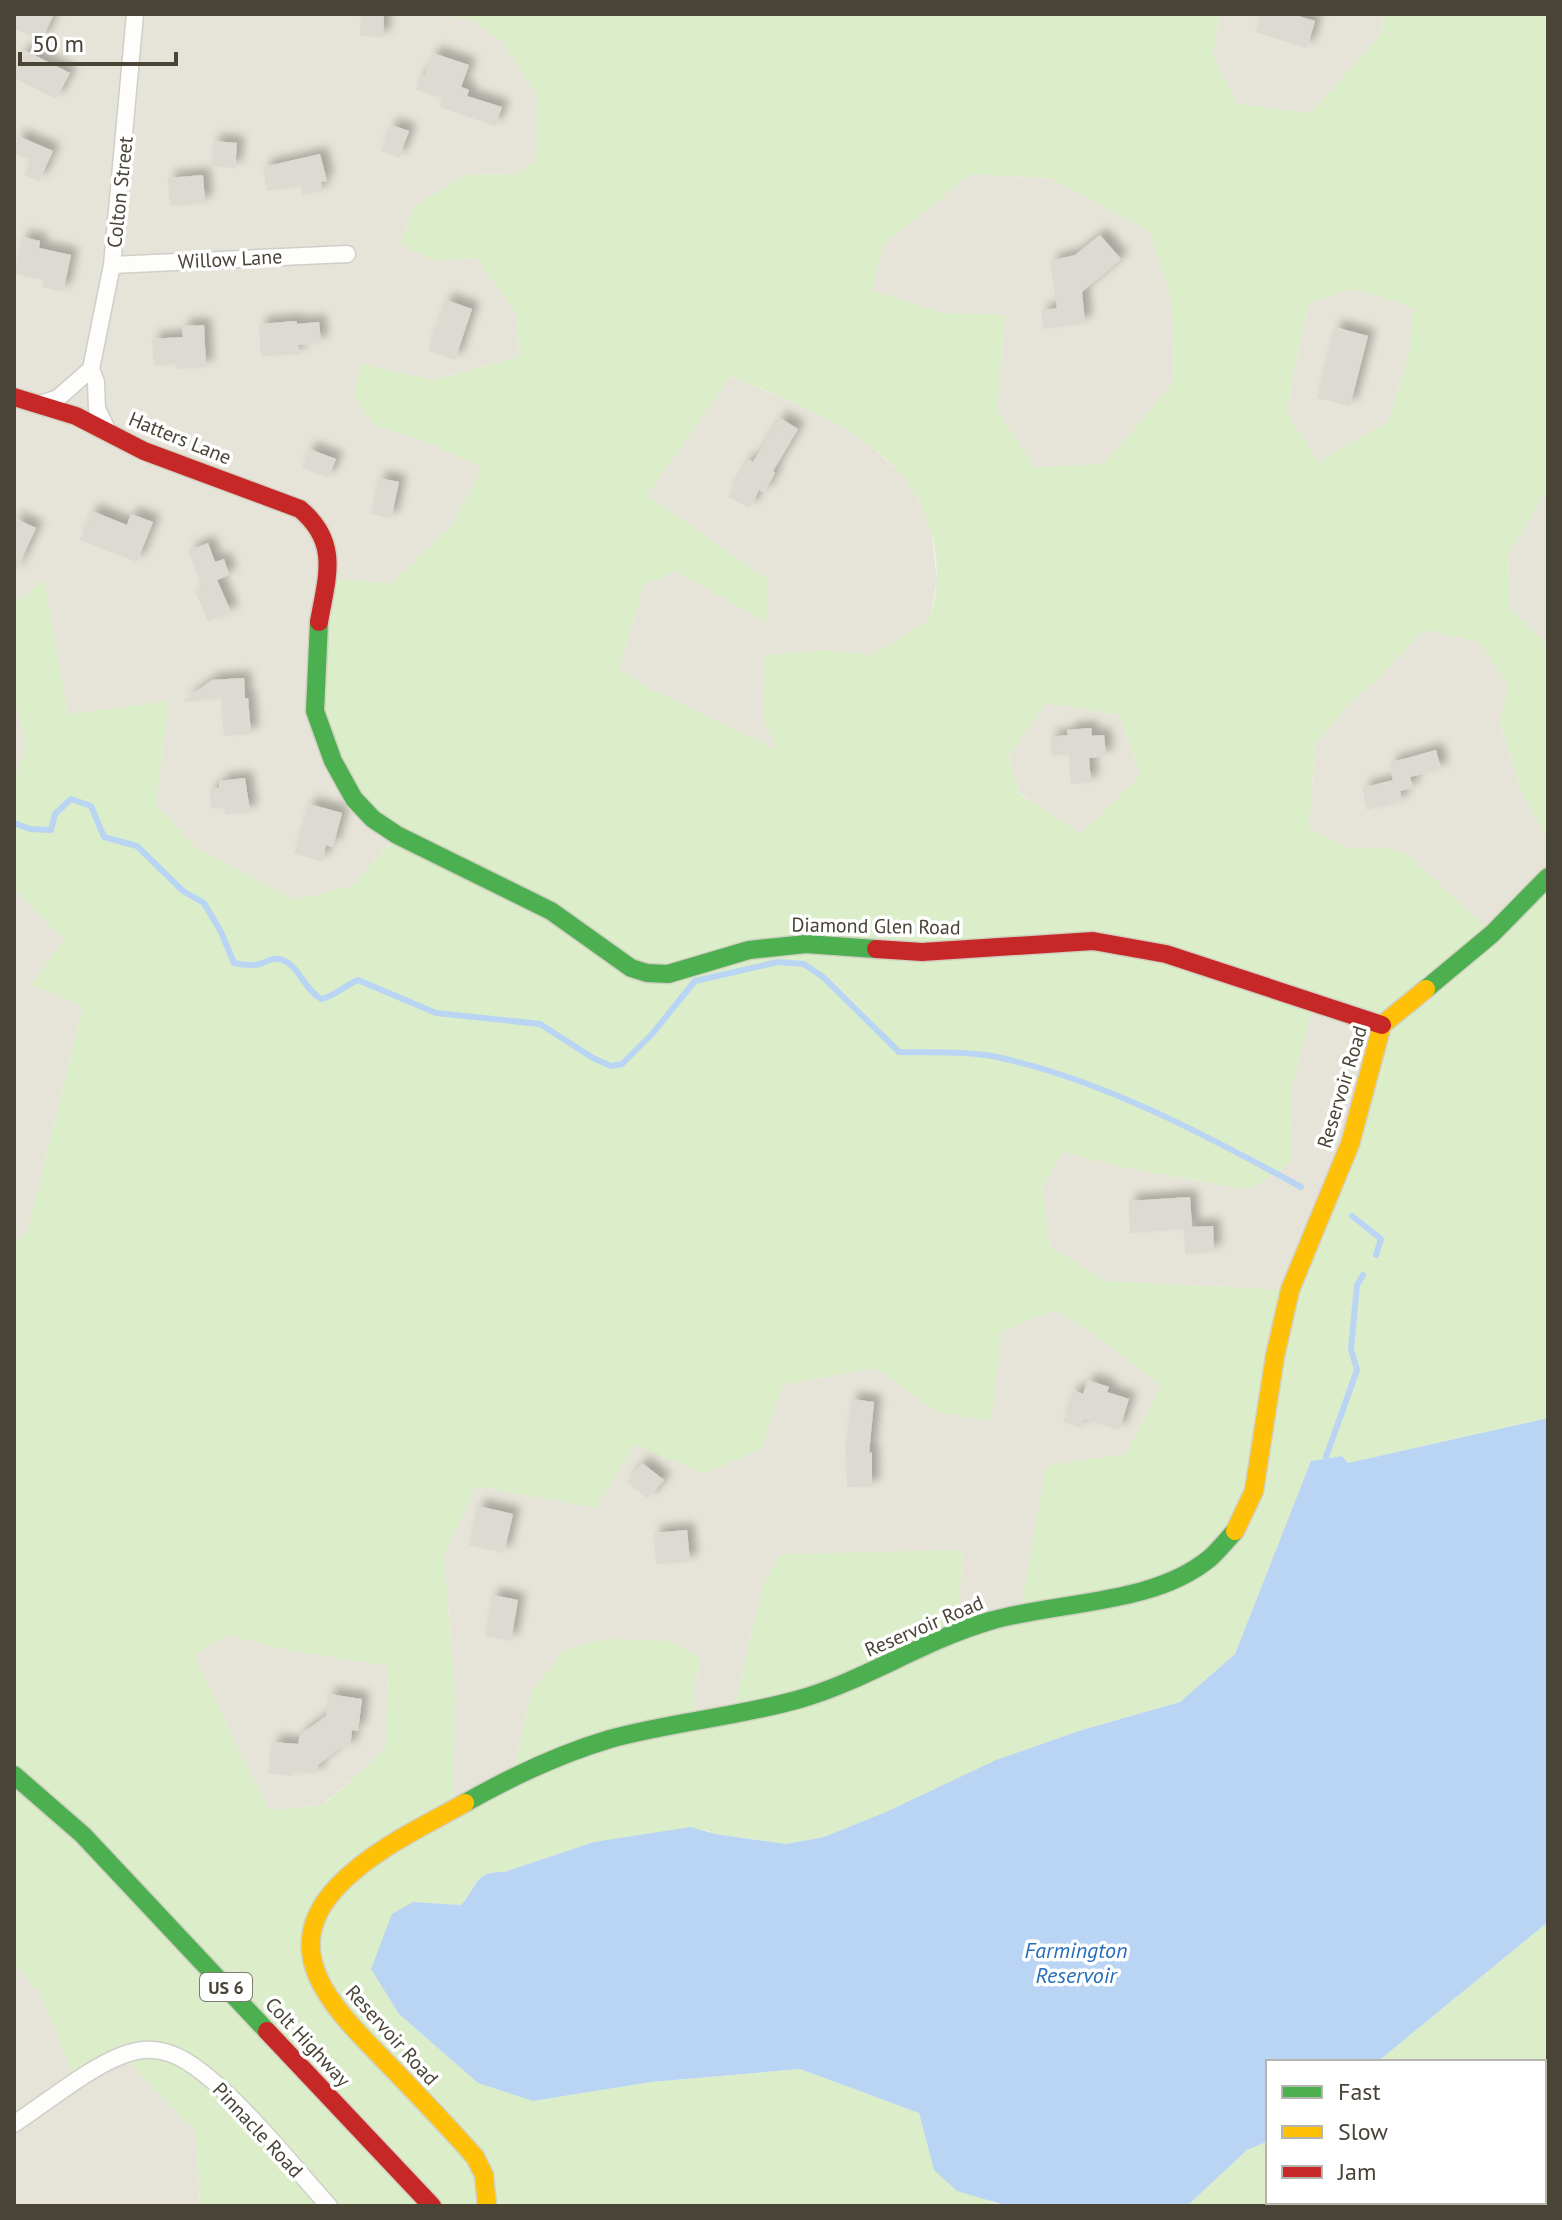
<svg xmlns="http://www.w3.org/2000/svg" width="1562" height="2220" font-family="'PT Sans',sans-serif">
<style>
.residential{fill:#e6e3d8}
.green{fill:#dbeec9;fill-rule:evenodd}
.water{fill:#b9d5f3}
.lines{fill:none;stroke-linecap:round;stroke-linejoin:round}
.stream{stroke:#b9d5f3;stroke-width:6}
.building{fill:#dcdad3;filter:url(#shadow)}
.street-casing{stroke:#d0cec8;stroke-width:19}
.fast-casing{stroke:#d2d0c1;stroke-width:21}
.slow-casing{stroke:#d2d0c1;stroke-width:21}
.jam-casing{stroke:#d2d0c1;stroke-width:21}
.street{stroke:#fdfdfc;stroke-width:16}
.fast{stroke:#4caf50;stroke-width:18}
.slow{stroke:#ffc107;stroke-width:18}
.jam{stroke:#c62828;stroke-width:18}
.labels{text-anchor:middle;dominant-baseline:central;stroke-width:7;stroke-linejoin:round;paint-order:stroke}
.shield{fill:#fff;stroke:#807c72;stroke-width:2}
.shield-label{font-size:18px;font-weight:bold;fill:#494436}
.street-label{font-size:20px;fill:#494436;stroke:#fff}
.water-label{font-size:22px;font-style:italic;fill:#266dbe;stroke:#fff}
</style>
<defs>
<filter id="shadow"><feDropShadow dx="7" dy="-7" stdDeviation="4" flood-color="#0004"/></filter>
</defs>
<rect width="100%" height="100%" fill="#f2f1eb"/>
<path class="residential" d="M14,14H441L472,20L502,41L537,95L536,161L516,174L466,175L414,206L400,243L435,261L476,258L517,314L519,357L432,380L375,426L425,441L483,468L453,524L391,584L397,835L352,886L296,900L196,848L156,804L169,701L68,714L44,580L25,597L14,599Z
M1219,14H1383L1382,33L1311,113L1237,104L1213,56Z
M971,174L1050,178L1150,231L1172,301L1174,382L1104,464L1035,467L997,411L1005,315L944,313L872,291L883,245Z
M1355,289L1414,308L1409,355L1388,421L1319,463L1287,414L1294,370L1309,302Z
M730,376L828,417L860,436L907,479L930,523L937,580L929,620L872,655L828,650L779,751L646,687L619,669L644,585L676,571L767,622L768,580L647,495Z
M1548,489V645L1510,608L1508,555Z
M1424,630L1479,642L1508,685L1500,724L1522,793L1548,838V877L1492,933L1384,848H1347L1309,829L1315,745L1347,706L1376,681Z
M14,695L26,745L14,782Z
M1046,703L1119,715L1141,775L1081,835L1020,793L1008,757Z
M14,889L64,940L83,1006L28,1229L14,1245Z
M1314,1003L1382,1025L1290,1290L1105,1281L1050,1246L1042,1185L1064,1152L1117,1166L1248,1190L1291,1163L1292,1087Z
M1056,1310L1105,1342L1161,1387L1125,1454L1021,1613L957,1633L963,1550L763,1584L733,1714L695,1721L694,1688L701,1660L604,1639L564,1651L531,1693L512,1779L453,1810L455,1694L444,1556L475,1485L596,1508L635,1445L762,1448L783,1385L875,1368L936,1412L1002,1331Z
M227,1635L287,1650L388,1666L385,1749L323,1805L269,1810L236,1745L195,1655Z
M14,1964L41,1996L77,2081L122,2055L196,2133L200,2206H14Z"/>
<path class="green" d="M441,14H1219L1213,56L1237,104L1311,113L1382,33L1383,14H1548V489L1508,555L1510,608L1548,645V838L1522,793L1500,723L1508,685L1479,642L1424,630L1376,681L1347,706L1315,745L1309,829L1347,848H1384L1406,853L1492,933L1548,877V1418L1348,1463L1342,1456L1311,1461L1235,1654L1180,1702L1082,1730L997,1760L886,1812L824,1837L786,1844L715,1834L705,1830L594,1842L504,1872C474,1871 478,1885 461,1905L413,1902L399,2014L478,2083L533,2101L651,2082L800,2069L919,2113L934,2170L993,2203L1008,2206H200L196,2133L122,2055L77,2082L41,1996L14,1964V1245L28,1229L83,1006L31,985L64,940L14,889V782L26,745L14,695V599L25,597L44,579L68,714L169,701L156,804L196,848L296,900L352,886L397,836L373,819L315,711L327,577L391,584L453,524L482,468L425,441L375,426L354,397L361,364L433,380L519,357L517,314L476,258L435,261L400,244L414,206L466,175L516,174L536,160L537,95L502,41L472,20ZM971,174L1050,178L1149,231L1172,301L1174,382L1104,464L1035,467L997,411L1005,315L944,313L872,291L883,245ZM1355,289L1413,308L1409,355L1388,421L1319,462L1287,414L1294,370L1309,302ZM731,376C828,417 936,452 937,578C937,591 932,607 929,620L872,655L828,650L765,655L763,719L778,750L646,687L619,669L644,585L676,571L767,623L768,580L647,495ZM1046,703L1119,715L1141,775L1081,834L1020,794L1008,757ZM1314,1003L1381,1025L1290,1290L1105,1281L1050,1246L1042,1185L1064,1152L1117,1166L1248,1190L1291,1163L1292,1087ZM1056,1310L1105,1342L1161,1387L1125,1454L1046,1466L1020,1613L957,1632L963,1550L781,1554L763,1584L733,1714L695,1720L694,1688L701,1660L672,1641L604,1639L563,1651L531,1693L512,1779L453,1809L455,1694L444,1556L476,1486L596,1508L635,1445L705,1474L762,1448L783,1385L875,1368L936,1412L991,1421L1002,1331ZM227,1635L287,1650L388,1666L385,1749L324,1805L269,1810L236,1745L195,1655Z
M1548,1922V2206H1187L1247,2150L1268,2141V2202H1544V2062H1377Z"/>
<path class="water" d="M1548,1418V1922L1377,2062H1268V2141L1247,2150L1187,2206H1008L957,2191L934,2170L919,2113L800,2069L651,2082L533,2101L478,2083L399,2014L371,1969L392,1914L413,1902L461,1905C478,1886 474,1871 504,1872L594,1842L691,1827L715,1834L786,1844L824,1837L886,1812L996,1760L1082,1730L1180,1702L1235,1654L1311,1461L1342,1456L1348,1463Z"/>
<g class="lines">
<path class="stream" d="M14,823L30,829L51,830L55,814L71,799L91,806L104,837L137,846L183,891L204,903L221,932L234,963C244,965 251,966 260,964C267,962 272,957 279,959C300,964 302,988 321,999C335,996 344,986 358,980L436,1013L540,1024L593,1058L611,1066L622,1064L652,1034L695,981L778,962L804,964L823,977L899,1052C931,1053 966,1051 997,1057C1103,1080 1206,1135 1301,1187
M1352,1216L1381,1239L1376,1255
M1326,1457L1357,1370L1351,1349L1357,1285L1363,1275"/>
</g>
<path class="building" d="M14,14H54L41,41L14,28Z
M1261,14H1291L1315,21L1307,48L1255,32Z
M361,15L384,16L383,37L360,36Z
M24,50L70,73L56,99L14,78V69Z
M433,53L469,65L461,87L469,90L467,96L502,107L495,126L439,107L442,98L416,90L421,74L425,75Z
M391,125L409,131L399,158L381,151Z
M18,136L53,151L39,181L24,175L30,160L14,153Z
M213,141L237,143L235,168L211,166Z
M320,154L327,181L321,182L322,191L303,195L301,186L267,191L263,167Z
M203,175L205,203L170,206L168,178Z
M1100,235L1121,259L1082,292L1085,323L1044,329L1041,311L1057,308L1050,261L1075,255Z
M22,237L40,241L39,248L71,255L63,292L42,287L44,280L14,274Z
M446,300L472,309L455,360L428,351Z
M297,321V324L319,322L321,343L298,345L299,354L261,356L259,324Z
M204,325L206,367L177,369L176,364L154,366L152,339L183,337L182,326Z
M1335,327L1368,336L1350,406L1317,398Z
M780,418L798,429L773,471L775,473L764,493L759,490L750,508L728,497L748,459L753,462Z
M309,449L336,459L328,478L302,468Z
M379,478L399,482L391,519L371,514Z
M92,511L127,525L131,514L153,522L137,562L80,540Z
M14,518L36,528L14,575Z
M208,543L215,562L224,559L229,575L217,580L231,612L208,621L195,591L203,588L188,551Z
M244,678L245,698H248L251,734L224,736L221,698L182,702L212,680Z
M1091,728L1092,736L1104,735L1106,756L1089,758L1091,783L1071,784L1069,754L1052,756L1050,737L1068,735L1067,730Z
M1436,750L1441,769L1410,777L1413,788L1400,791L1402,801L1367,810L1362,788L1393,780L1389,763Z
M245,778L250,812L225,815L224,807L212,809L209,790L219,788V781Z
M309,804L342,813L333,847L326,845L322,861L294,854Z
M1190,1197L1192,1227L1213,1226L1214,1252L1185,1254L1184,1229L1130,1233L1129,1201Z
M1088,1380L1109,1387L1107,1392L1129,1399L1119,1430L1084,1419L1081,1428L1063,1422L1073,1390L1083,1394Z
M851,1399L874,1402L869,1453L872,1452V1487H847L846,1445Z
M642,1463L664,1480L648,1499L627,1482Z
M478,1506L513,1514L504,1553L469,1545Z
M687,1530L690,1562L656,1564L654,1533Z
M492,1595L518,1600L511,1641L485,1636Z
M328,1694L362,1699L358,1731L352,1730L350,1748L341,1747L318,1765L317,1774L293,1771L292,1776L268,1773L272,1742L298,1744L300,1735L326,1716Z"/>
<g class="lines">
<defs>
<path id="street" d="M112,265L347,254
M91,369L112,265L135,14
M40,404L58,398L91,369L96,382L97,409L108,431
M14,2124C46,2103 88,2068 123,2055C136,2050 151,2048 165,2052C212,2062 294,2168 329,2206"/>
<path id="fast" d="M319,622L315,711L333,761L354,799L373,819L397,835L551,911L631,968L647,973L668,974L749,950L806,944L876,949
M1426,989L1492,934L1548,877
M14,1775L83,1835L267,2031
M465,1803C511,1777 559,1754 610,1739C672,1722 737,1717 800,1699C866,1680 924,1640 990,1621C1059,1601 1154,1605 1210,1558C1219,1550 1227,1540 1235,1531"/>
<path id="slow" d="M1235,1531L1254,1491L1275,1356L1290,1290L1350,1144L1382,1025L1426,989
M465,1803C422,1827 372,1850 337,1887C273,1955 340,2014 387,2063C417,2094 447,2125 475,2157L484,2175L487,2206"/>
<path id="jam" d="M14,397L76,416L144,451L300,509C340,543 327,576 319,622
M876,949L922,952L1093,941L1166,954L1382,1025
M267,2031L432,2206"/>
</defs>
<use href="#street" class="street-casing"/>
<use href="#fast" class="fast-casing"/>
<use href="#slow" class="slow-casing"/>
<use href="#jam" class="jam-casing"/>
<use href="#street" class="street"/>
<use href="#fast" class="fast"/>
<use href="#slow" class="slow"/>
<use href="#jam" class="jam"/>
</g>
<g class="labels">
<rect class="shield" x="200" y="1973" width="52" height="28" rx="6"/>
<g class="shield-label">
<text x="226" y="1987">US 6</text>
</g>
<g class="street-label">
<text transform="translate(120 192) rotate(-84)">Colton Street</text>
<text transform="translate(230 259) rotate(-3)">Willow Lane</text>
<text transform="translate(180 438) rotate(22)">Hatters Lane</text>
<text transform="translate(876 926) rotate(1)">Diamond Glen Road</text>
<text transform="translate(1342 1087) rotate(-73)">Reservoir Road</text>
<text transform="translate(924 1626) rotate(-23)">Reservoir Road</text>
<text transform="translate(392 2035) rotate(48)">Reservoir Road</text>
<text transform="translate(308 2042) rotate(47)">Colt Highway</text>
<text transform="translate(258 2130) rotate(47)">Pinnacle Road</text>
</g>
<g class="water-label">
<text x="1076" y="1950">Farmington<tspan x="1076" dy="25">Reservoir</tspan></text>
</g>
</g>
<rect width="1562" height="2220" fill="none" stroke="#494436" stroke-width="32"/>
<rect x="1266" y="2060" width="280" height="144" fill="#ffffff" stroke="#b6b4af" stroke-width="2"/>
<rect x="1282" y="2086" width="40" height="12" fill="#4caf50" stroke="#b6b4af" stroke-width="2"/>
<text x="1338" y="2100" font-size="24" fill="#494436">Fast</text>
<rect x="1282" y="2126" width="40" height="12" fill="#ffc107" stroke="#b6b4af" stroke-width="2"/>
<text x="1338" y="2140" font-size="24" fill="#494436">Slow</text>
<rect x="1282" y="2166" width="40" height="12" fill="#c62828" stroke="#b6b4af" stroke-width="2"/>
<text x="1338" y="2180" font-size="24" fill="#494436">Jam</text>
<path d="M20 52v12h156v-12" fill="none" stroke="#494436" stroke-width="4"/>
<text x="32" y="52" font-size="24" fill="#494436" stroke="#ffffff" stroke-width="6" paint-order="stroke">50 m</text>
</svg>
